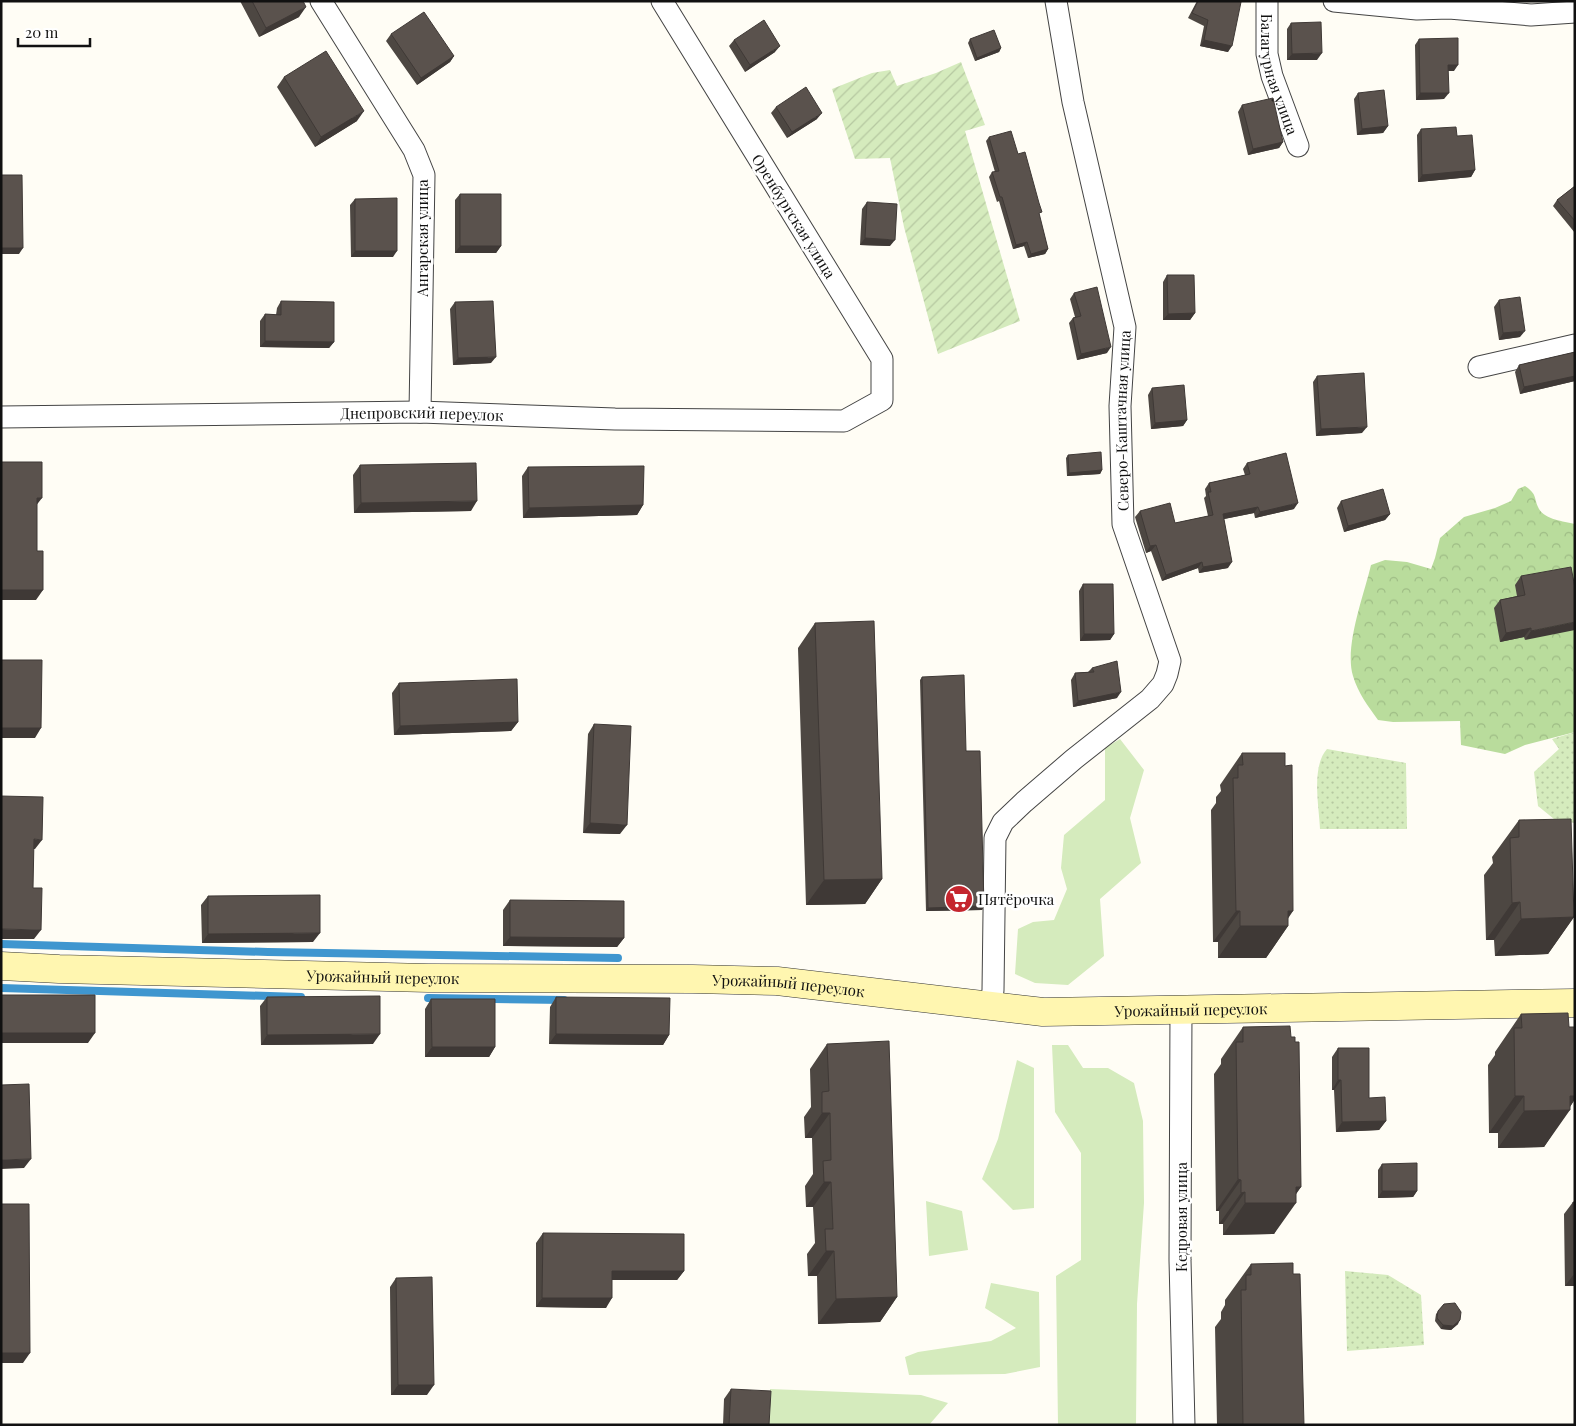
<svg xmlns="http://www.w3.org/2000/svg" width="1576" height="1426" font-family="'Playfair Display',serif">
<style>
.grass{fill:#d5ebbd}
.forest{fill:url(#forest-crowns)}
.park{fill:url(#park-dots)}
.garden{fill:url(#garden-furrows)}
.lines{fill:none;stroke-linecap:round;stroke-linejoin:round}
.stream{stroke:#3f96cf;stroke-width:8}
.street-casing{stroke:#444;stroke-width:23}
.secondary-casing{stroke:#333;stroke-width:29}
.street{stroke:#fff;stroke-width:21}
.secondary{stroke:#fff6b0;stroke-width:28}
.wall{fill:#4d4742}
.shaded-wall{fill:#3f3936}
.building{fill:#5a524d;stroke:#3f3936}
.labels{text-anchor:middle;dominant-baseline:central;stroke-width:5;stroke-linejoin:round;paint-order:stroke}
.street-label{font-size:15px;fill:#111;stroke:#fff}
.poi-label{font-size:15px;fill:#111;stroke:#fff;text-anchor:start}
</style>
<defs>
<pattern id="forest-crowns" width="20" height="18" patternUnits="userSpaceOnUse" patternTransform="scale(1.25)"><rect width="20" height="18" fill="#b9dc9c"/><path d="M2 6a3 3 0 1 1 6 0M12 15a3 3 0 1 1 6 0" fill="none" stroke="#9ebc85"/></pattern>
<pattern id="park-dots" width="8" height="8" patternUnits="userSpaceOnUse" patternTransform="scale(1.25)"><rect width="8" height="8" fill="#d5ebbd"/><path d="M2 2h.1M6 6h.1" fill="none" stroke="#b6c8a1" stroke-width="1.8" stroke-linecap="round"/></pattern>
<pattern id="garden-furrows" width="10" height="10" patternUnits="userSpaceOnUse" patternTransform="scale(1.25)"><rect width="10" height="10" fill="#d5ebbd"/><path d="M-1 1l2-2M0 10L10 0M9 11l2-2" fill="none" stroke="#b6c8a1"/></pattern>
</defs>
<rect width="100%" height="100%" fill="#fffdf5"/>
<path class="grass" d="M1120,739L1144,770L1130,818L1141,863L1100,899L1104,956L1068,985L1035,983L1015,974L1018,929L1033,922L1054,920L1067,889L1061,868L1064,835L1105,800V748Z
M1052,1045H1068L1083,1068H1108L1134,1083L1143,1121L1144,1203L1137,1304L1136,1425H1058L1056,1276L1081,1260V1153L1055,1112Z
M1017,1060L1034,1068V1208L1013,1210L982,1179L998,1139Z
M926,1201L962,1211L968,1250L929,1256Z
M991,1283L1039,1292L1040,1367L1005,1374L909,1375L905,1357L918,1352L991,1341L1016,1328L985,1308Z
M770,1389L921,1395L948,1403L929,1425H769Z"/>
<path class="forest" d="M1525,486C1538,495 1533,497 1539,509C1546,520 1563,521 1575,524V732L1525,745L1505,754L1461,745L1460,721L1393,722L1378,720C1368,706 1358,693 1353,676C1344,647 1364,595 1371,565L1385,560L1407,562L1431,569L1435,558L1440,538L1464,517L1495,508L1511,501L1518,489Z"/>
<path class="park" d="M1575,732V823L1554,819L1538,806L1534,772L1559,749L1552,739Z
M1327,749L1406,763L1407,829H1320C1319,806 1311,767 1327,749Z
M1345,1271L1388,1275L1421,1295L1424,1345L1347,1351Z"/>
<path class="garden" d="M961,62L985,125L965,131L1020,321L938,354L904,227L890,158L855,159L832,89L872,73L890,70L897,86L936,73Z"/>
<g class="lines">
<path class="stream" d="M1,944L268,952L618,958
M1,988L301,997
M428,998L564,1000"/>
<defs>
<g id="street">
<path d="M321,1L414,150L424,175L420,412"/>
<path id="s1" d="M1267,1V54L1272,76L1298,146"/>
<path d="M1334,1L1417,9L1449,8L1531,15L1575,12"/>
<path d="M1479,367L1575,345"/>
<path id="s2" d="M1,417L420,412L615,419L844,421L882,400V359L662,1"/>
<path id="s3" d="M991,1006L993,990L995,838L1003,822L1024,802L1074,759L1150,699L1163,684L1167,674L1170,661L1123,524L1120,406L1125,327L1073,102L1056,1"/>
<path d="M1181,1009L1180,1260L1184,1425"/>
</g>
<g id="secondary">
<path id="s4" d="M1,966L59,969L428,978L693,979L777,981L1043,1012L1575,1003"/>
</g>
</defs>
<use href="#street" class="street-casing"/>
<use href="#secondary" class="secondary-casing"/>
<use href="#street" class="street"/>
<use href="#secondary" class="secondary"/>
</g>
<path class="wall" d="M240,1H303L299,17L259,37Z
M1197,1H1238L1228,52L1200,46L1204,26L1188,18Z
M1291,23L1317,60H1287V29Z
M391,34L454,56L450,62L417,85L386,41Z
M970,39L1001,48L999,52L975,61L968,43Z
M1419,39L1454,71H1448L1444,99L1416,100L1415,45Z
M734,40L775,52L745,72L729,46Z
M284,77L357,121L315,147L277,87Z
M1358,93L1388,126L1383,133L1357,135L1354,99Z
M1242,105L1283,142L1279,148L1248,155L1238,112Z
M776,107L817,119L787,138L771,113Z
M1421,129L1457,136L1475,170L1471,177L1418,182L1417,135Z
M989,137L1018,154L1039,215L1048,249L1045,254L1028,258L1024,246L1013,249L999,201L997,202L989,177L992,172H995L986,141Z
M1575,186V233L1553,206L1557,200Z
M460,194L501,246L496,253H455V200Z
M355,199L393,257H351L350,205Z
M867,202L890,246L860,245L862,209Z
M1167,275L1195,313L1190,320H1163V282Z
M1074,293L1107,353L1077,360L1069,323L1073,318L1075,317L1070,299Z
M1499,300L1520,337L1499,340L1494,307Z
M281,301L334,342L329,348L260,347V321L265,314L276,315L277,308Z
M455,302L491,363L453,365L450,309Z
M1575,352V381L1520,394L1515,372L1519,365Z
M1317,376L1362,433L1316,436L1313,382Z
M1152,388L1187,420L1183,426L1151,429L1148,395Z
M1068,455L1102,470L1100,474L1067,476L1066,458Z
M1247,463L1294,509L1255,518L1254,513L1224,519L1228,568L1199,573L1198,568L1162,581L1151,551L1146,553L1135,517L1140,511L1175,523L1208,516L1204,498L1206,496L1205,489L1209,483L1245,475L1243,469Z
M360,465L471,511L354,513L353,475Z
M528,467L643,505L637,515L523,518L522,476Z
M1341,501L1390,514L1385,520L1344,532L1337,508Z
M1521,576L1575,588L1525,640L1524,637L1500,642L1494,608L1500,600L1517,596L1515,585Z
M1083,584L1114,634L1110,640L1080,641L1079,591Z
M815,623L882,879L865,904L806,905L798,648Z
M1092,668L1117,698L1073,707L1071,680L1075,673L1088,672Z
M922,677L966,751L984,906L982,910L926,911L920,680Z
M399,683L518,722L511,731L394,735L392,693Z
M594,724L620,834L583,833L588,734Z
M1242,753L1288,919V926L1266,958H1218V942H1213L1211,810L1216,803V797L1221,791L1220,785Z
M1519,820L1574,917L1548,954L1495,956L1494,940H1486L1484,875L1493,863L1492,857Z
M208,896L313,942L202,943L201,905Z
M510,900L624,938L617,947L503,946V910Z
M267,997L373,1044L261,1045L260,1006Z
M556,997L669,1035L663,1045L549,1044L550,1007Z
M431,999L495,1047L489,1057H425V1009Z
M1521,1014L1569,1027H1575V1099L1544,1147L1498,1148V1133H1489L1488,1065L1495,1055V1052Z
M1243,1027L1291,1037L1301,1187L1296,1193L1274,1234L1223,1235V1224H1219V1211H1216L1214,1074L1221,1064V1059Z
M827,1044L897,1297L880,1322L818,1324L817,1276H808L807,1254L815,1243L813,1207H806L805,1186L813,1174L812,1138H805L804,1117L811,1107L810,1069Z
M1338,1048L1369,1098L1386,1121L1379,1130L1336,1132L1334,1090H1332V1057Z
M1382,1164L1417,1191L1413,1197L1378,1198V1170Z
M1573,1202H1575V1286H1565L1564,1214Z
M543,1233L684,1271L677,1280H612L606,1308L536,1307V1243Z
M1251,1264L1304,1425H1217L1215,1327L1221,1319V1312L1225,1305V1300Z
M396,1278L427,1395H391L390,1287Z
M1444,1304L1458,1324L1451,1330L1441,1329L1435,1321L1436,1314Z
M731,1389L769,1425H723L724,1399Z"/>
<path class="shaded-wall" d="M306,7L299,17L259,37L266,28Z
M1204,40L1232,46L1228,52L1200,46Z
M780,46L775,52L745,72L750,65Z
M1001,48L999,52L975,61L977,58Z
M1322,53L1317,60H1287L1292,54Z
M454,56L450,62L417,85L421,78Z
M1448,65H1458L1454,71H1444Z
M1420,93H1449L1444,99L1416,100Z
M364,111L357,121L315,147L321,137Z
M822,113L817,119L787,138L792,132Z
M1388,126L1383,133L1357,135L1362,129Z
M1283,142L1279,148L1248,155L1253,149Z
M1475,170L1471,177L1418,182L1422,175Z
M865,238L895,240L890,246L860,245Z
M1027,242L1024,246L1013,249L1016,245Z
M460,246H501L496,253H455Z
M1,248H23L19,254H1Z
M1048,249L1045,254L1028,258L1031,254Z
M355,251H397L393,257H351Z
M1195,313L1190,320H1163L1168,314Z
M1525,331L1520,337L1499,340L1503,333Z
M265,341L334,342L329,348L260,347Z
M1111,347L1107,353L1077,360L1081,354Z
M496,357L491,363L453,365L458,358Z
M1575,376V381L1520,394L1524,387Z
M1187,420L1183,426L1151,429L1155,423Z
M1367,427L1362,433L1316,436L1321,429Z
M1102,470L1100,474L1067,476L1069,473Z
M37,498H42L35,507Z
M477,501L471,511L354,513L361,503Z
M1298,503L1294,509L1255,518L1260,512Z
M643,505L637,515L523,518L529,508Z
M1258,507L1254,513L1219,520L1223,514Z
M1390,514L1385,520L1344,532L1348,526Z
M1156,545L1151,551L1146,553L1150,546Z
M1202,562L1198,568L1162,581L1166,575Z
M1232,562L1228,568L1199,573L1203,567Z
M1,590H43L36,600H1Z
M1575,622V630L1525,640L1531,631Z
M1531,628L1524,637L1500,642L1506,633Z
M1084,634H1114L1110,640L1080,641Z
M1121,692L1117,698L1073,707L1078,701Z
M518,722L511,731L394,735L400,726Z
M1,728H41L35,738H1Z
M590,823L627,825L620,834L583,833Z
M34,839L42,840L35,849H27Z
M882,879L865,904L806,905L824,880Z
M1520,902L1494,940H1486L1512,903Z
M984,906L982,910L926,911L928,908Z
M1236,911H1240L1218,942H1213Z
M1288,911H1293L1283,926H1288L1266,958H1218L1240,926Z
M1574,917L1548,954L1495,956L1521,919Z
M1,929L41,930L34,939H1Z
M320,933L313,942L202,943L208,934Z
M510,937L624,938L617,947L503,946Z
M1,1033H95L88,1043H1Z
M380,1034L373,1044L261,1045L267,1035Z
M556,1034L669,1035L663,1045L549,1044Z
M432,1047H495L489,1057H425Z
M1338,1080H1341L1334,1090H1332Z
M1515,1096H1524L1498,1133H1489Z
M1570,1096H1575V1099L1568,1110H1570L1544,1147L1498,1148L1524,1111Z
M822,1113H830L812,1138H805Z
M1386,1121L1379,1130L1336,1132L1342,1122Z
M31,1159L24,1168L1,1169V1160Z
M1238,1179L1241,1180L1219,1211H1216Z
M824,1182H831L813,1207H806Z
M1296,1187H1301L1290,1203H1296L1274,1234L1223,1235L1245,1203Z
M1382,1191H1417L1413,1197L1378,1198Z
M1245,1192L1223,1224H1219L1241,1193Z
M826,1251H834L817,1276H808Z
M612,1271H684L677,1280H605Z
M1574,1274H1575V1286H1565Z
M897,1297L880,1322L818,1324L836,1299Z
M542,1298H612L606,1308L536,1307Z
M1460,1320L1458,1324L1451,1330L1441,1329L1443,1325Z
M1,1353H30L23,1363H1Z
M398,1385H434L427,1395H391Z"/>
<path class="building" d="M252,1H303L306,7L266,28Z
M1198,1H1238L1241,2L1232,46L1204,40L1208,20L1192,13Z
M424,12L454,56L421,78L391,34Z
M764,20L780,46L750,65L734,40Z
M1321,22L1322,53L1292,54L1291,23Z
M994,30L1001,48L977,58L970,39Z
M1458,38V65H1448L1449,93H1420L1419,39Z
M326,51L364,111L321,137L284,77Z
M806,87L822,113L792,132L776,107Z
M1384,90L1388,126L1362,129L1358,93Z
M1273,98L1283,142L1253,149L1242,105Z
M1456,127L1457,136L1472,135L1475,170L1422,175L1421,129Z
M1011,131L1018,154L1025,152L1039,203L1042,212L1039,213L1048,249L1031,254L1027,242L1016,245L1002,197H1000L992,172L999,171L989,137Z
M1,175H22L23,248H1Z
M1575,186V221L1557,200Z
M460,194H501V246H460Z
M397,198V251H355V199Z
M867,202L897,204L895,240L865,238Z
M1167,275H1194L1195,313L1168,314Z
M1097,287L1111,347L1081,354L1073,318L1081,316L1074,293Z
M1520,297L1525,331L1503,333L1499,300Z
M281,301L334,302V342L265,341V314L281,315Z
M493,301L496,357L458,358L455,302Z
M1575,352V376L1524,387L1519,365Z
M1364,373L1367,427L1321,429L1317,376Z
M1184,385L1187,420L1155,423L1152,388Z
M1101,452L1102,470L1069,473L1068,455Z
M1286,453L1298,503L1260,512L1258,507L1223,514L1232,562L1203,567L1202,562L1166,575L1156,545L1150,546L1140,511L1170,503L1175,523L1213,515L1208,492H1211L1209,483L1250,474L1247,463Z
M1,462H42V498H37V551H43V590H1Z
M476,463L477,501L361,503L360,465Z
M644,466L643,505L529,508L528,467Z
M1383,489L1390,514L1348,526L1341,501Z
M1571,567L1575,588V622L1531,631V628L1506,633L1500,600L1525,595L1521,576Z
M1083,584H1113L1114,634H1084Z
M874,621L882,879L824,880L815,623Z
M1,660H42L41,728H1Z
M1117,661L1121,692L1078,701L1075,673L1094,672L1092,668Z
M964,675L966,751H980L984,906L928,908L922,677Z
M517,679L518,722L400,726L399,683Z
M594,724L631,726L627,825L590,823Z
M1242,753H1285V766L1292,765L1293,911H1288V926H1240V911H1236L1233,778H1238V765H1243Z
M1,796L43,797L42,840L34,839L33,888H42L41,930L1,929Z
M1571,819L1574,917L1521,919L1520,902L1512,903L1510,838L1519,837V820Z
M320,895V933L208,934V896Z
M510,900L624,901V938L510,937Z
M1,995H95V1033H1Z
M380,996V1034L267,1035V997Z
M556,997L670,998L669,1035L556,1034Z
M431,999H495V1047H432Z
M1568,1013L1569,1027H1575V1096H1570V1110L1524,1111V1096H1515L1514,1028H1522L1521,1014Z
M1290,1026L1291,1037H1295V1042H1299L1301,1187H1296V1203H1245V1192L1241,1193V1180L1238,1179L1236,1042H1243V1027Z
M889,1041L897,1297L836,1299L834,1251H826L825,1229H833L831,1182H824L823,1161L831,1160L830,1113H822V1092L829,1091L827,1044Z
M1338,1048H1369V1098L1385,1097L1386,1121L1342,1122L1341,1080H1338Z
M29,1084L31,1159L1,1160V1085Z
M1417,1163V1191H1382V1164Z
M1573,1202H1575V1274H1574Z
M1,1204H29L30,1353H1Z
M543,1233L684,1234V1271H612V1298H542Z
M1293,1263V1274H1300L1304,1425H1243L1241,1290H1246V1275H1251V1264Z
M432,1277L434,1385H398L396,1278Z
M1455,1303L1461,1312L1460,1320L1453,1326L1443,1325L1437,1318L1438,1311L1444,1304Z
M731,1389L771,1391L769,1425H729Z"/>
<defs>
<symbol id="supermarket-disc" viewBox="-11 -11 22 22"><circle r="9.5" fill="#c4262e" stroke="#fff"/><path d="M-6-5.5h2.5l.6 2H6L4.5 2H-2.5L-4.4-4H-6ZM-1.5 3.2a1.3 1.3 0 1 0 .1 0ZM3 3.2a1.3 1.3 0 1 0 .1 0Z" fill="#fff"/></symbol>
</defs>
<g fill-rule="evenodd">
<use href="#supermarket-disc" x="943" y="883" width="32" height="32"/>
</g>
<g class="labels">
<g class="street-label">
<text stroke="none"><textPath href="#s1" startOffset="75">Балагурная улица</textPath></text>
<text transform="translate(794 216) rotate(58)">Оренбургская улица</text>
<text transform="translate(422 238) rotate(-90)">Ангарская улица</text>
<text stroke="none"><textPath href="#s2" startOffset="421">Днепровский переулок</textPath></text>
<text stroke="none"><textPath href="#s3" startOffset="670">Северо-Каштачная улица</textPath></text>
<text stroke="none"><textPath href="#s4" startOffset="382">Урожайный переулок</textPath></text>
<text stroke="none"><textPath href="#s4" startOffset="788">Урожайный переулок</textPath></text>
<text stroke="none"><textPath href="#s4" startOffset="1192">Урожайный переулок</textPath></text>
<text transform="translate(1181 1217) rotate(-90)">Кедровая улица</text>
</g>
<g class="poi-label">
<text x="978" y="899">Пятёрочка</text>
</g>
</g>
<rect width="1576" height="1426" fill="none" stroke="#111111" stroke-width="5"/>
<path d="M18 38v8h72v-8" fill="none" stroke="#111111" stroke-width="2.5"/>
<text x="25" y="38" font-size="15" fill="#111111" stroke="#ffffff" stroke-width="4" paint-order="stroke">20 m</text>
</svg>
